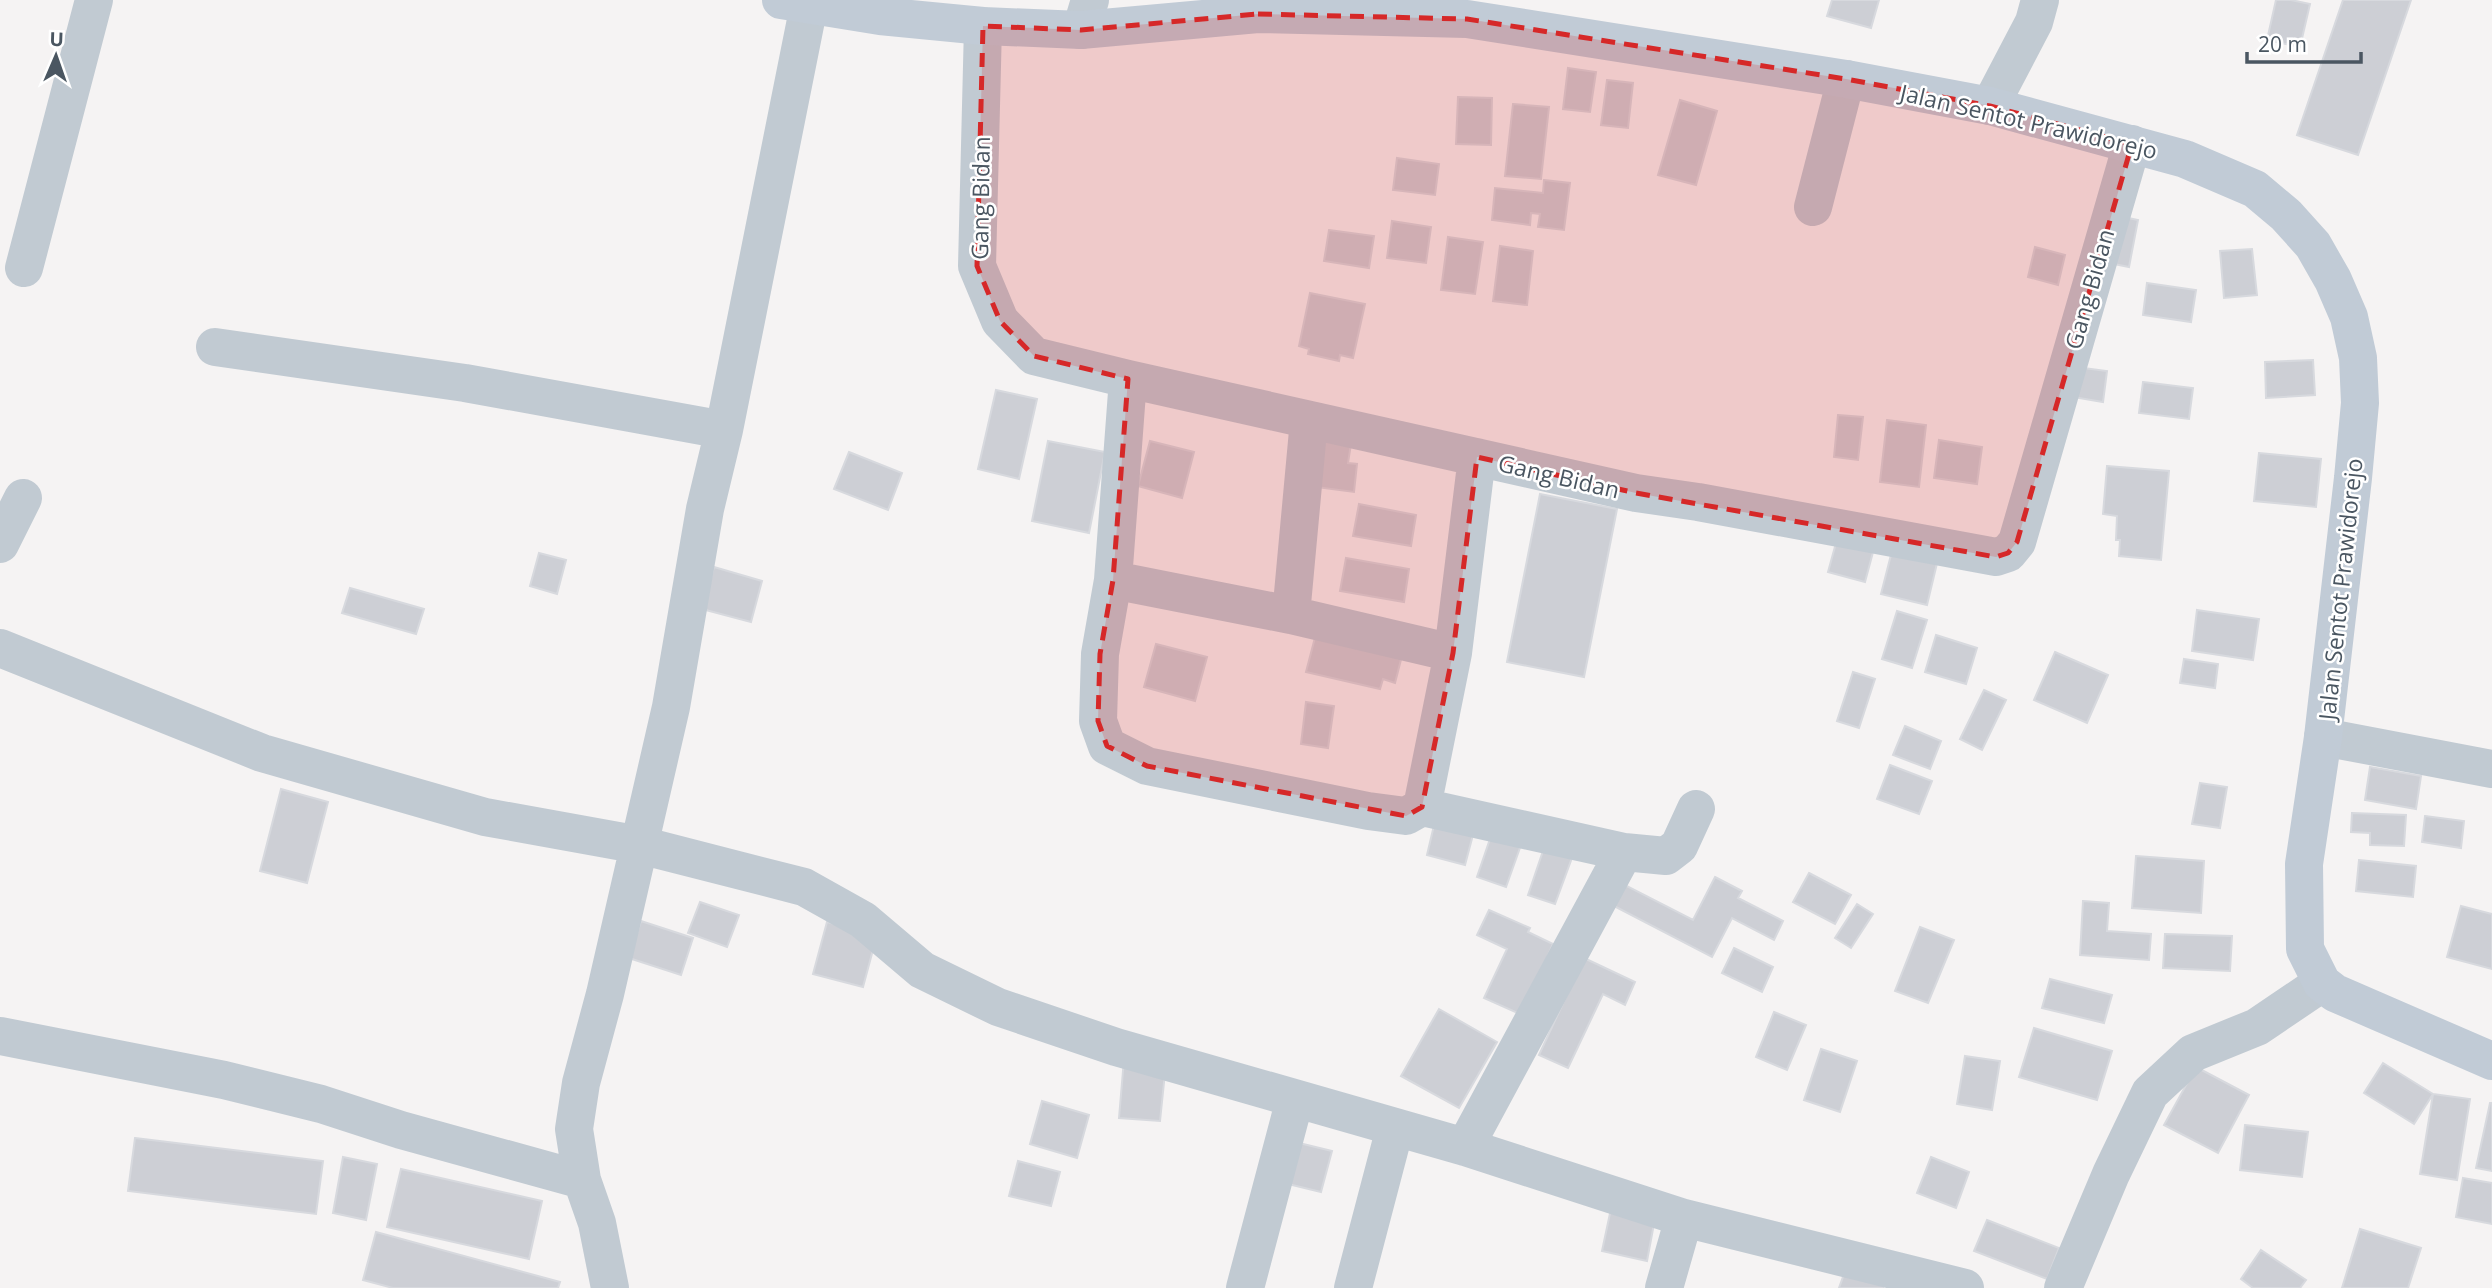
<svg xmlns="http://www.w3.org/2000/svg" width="2492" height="1288" font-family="'Open Sans',sans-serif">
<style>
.building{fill:#cdcfd5;stroke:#d7d9de;stroke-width:2}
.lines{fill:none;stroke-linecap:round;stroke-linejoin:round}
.minor{stroke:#c1cad2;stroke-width:38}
.tertiary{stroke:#c1cad2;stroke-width:38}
.secondary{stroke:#c1cbd6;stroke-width:38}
.marked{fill:#d62828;fill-opacity:0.2;stroke:#d62828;stroke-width:5;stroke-dasharray:14 9;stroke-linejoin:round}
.labels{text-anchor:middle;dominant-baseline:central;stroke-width:5;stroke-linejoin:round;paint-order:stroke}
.street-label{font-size:23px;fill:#4a5661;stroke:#fff}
</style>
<rect width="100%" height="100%" fill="#f5f3f3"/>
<path class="building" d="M1832,0H1879L1871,28L1827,16Z
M2276,0H2291L2310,4L2300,47L2267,40Z
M2343,0H2411L2358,155L2297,135Z
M1568,68L1596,72L1590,112L1563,109Z
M1607,80L1633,83L1628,128L1601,125Z
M1458,97L1492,98L1491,145L1456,144Z
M1680,100L1717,111L1696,185L1658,175Z
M1513,104L1549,107L1541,179L1505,176Z
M1397,158L1439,164L1435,195L1393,190Z
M1544,180L1570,183L1564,230L1538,227L1540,214L1531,213L1530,225L1492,220L1495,188L1543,193Z
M2114,215L2138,220L2129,267L2104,262Z
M1392,221L1431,227L1426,263L1387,258Z
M1329,230L1374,236L1369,268L1324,261Z
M1448,237L1483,242L1475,294L1441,290Z
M1500,246L1533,251L1527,305L1493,301Z
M2035,247L2065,255L2058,285L2028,277Z
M2252,249L2257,295L2224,298L2220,251Z
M2147,283L2196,290L2191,322L2143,315Z
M1310,293L1365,304L1353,358L1340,355L1339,361L1308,354L1309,349L1299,346Z
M2313,360L2315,395L2266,398L2265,362Z
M2076,367L2107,371L2103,402L2073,397Z
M2143,382L2193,388L2189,419L2139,413Z
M996,390L1037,399L1019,479L978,469Z
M1838,415L1863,417L1858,460L1834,457Z
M1887,420L1926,425L1919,487L1880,482Z
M1316,426L1353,431L1348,463L1357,464L1354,492L1308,486Z
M1939,440L1982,447L1977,484L1934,478Z
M1048,441L1105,452L1089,533L1032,521Z
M1150,441L1194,452L1182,498L1138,486Z
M849,452L902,473L888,510L834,489Z
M2259,453L2321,459L2316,507L2254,501Z
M2107,466L2169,471L2161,560L2119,556L2120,540H2116L2117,516L2103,514Z
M1540,494L1617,509L1584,677L1507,662Z
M1359,504L1416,515L1411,546L1353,536Z
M1839,532L1876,541L1865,582L1828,572Z
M1894,543L1939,555L1927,605L1881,594Z
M539,553L566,560L557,594L530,586Z
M1346,558L1409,569L1404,602L1340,591Z
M714,567L762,581L751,622L702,609Z
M350,588L424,609L416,634L342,613Z
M2197,610L2259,619L2253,660L2192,651Z
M1897,611L1927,620L1912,668L1882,659Z
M1318,626L1404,648L1395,683L1383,679L1380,689L1306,672Z
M1936,635L1977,648L1966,684L1925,672Z
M1156,644L1207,657L1195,701L1144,687Z
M2055,652L2108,675L2087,723L2034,700Z
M2184,659L2218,664L2215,688L2180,683Z
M1853,672L1875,679L1859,728L1837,721Z
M1984,690L2006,700L1982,750L1960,739Z
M1306,702L1334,706L1328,748L1301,744Z
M1905,726L1941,741L1930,769L1893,755Z
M1890,765L1932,781L1919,814L1877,799Z
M2370,767L2421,776L2416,809L2365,800Z
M2200,783L2227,787L2220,828L2192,824Z
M281,789L328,802L307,883L260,871Z
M2352,813L2406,815L2404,846L2370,845V833L2351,832Z
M2425,816L2464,821L2461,848L2422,842Z
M1435,821L1474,831L1465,865L1427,855Z
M1491,836L1521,845L1506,887L1477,877Z
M1545,845L1573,855L1555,904L1528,895Z
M2136,856L2204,861L2201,913L2132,908Z
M2359,860L2416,866L2413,897L2356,891Z
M1809,873L1851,895L1835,924L1793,902Z
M1715,877L1742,891L1738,898L1783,921L1774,940L1732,918L1712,957L1614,906L1625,885L1693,920Z
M2083,901L2109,903L2107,931L2151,934L2149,960L2080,955Z
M700,902L739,915L727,947L688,933Z
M1857,904L1873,914L1851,948L1835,938Z
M2461,906L2492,914V969L2447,957Z
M1489,910L1530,928L1528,932L1553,944L1522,1015L1484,998L1507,949L1477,935Z
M641,921L693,938L681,975L629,958Z
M827,922L877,935L863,987L813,974Z
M1920,927L1954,940L1928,1003L1895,991Z
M2165,934L2232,936L2230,971L2163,968Z
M1734,948L1773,967L1762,992L1722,973Z
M1584,958L1635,982L1625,1005L1603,994L1568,1068L1539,1055Z
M2050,979L2112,995L2104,1023L2042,1008Z
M1439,1009L1497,1042L1459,1108L1401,1076Z
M1774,1012L1806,1025L1787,1070L1756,1057Z
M2034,1028L2112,1051L2097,1100L2019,1077Z
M1821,1049L1857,1061L1840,1112L1804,1100Z
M1965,1056L2000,1061L1992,1110L1957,1104Z
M1124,1059L1166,1063L1160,1121L1119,1118Z
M2383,1063L2433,1094L2414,1124L2364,1093Z
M2196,1067L2249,1095L2218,1153L2164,1125Z
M2433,1094L2470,1099L2457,1180L2420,1174Z
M1042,1101L1089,1115L1077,1158L1030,1144Z
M2490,1103H2492V1171L2476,1168Z
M2245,1125L2308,1132L2302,1177L2240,1170Z
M135,1138L323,1161L316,1214L128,1191Z
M1295,1142L1332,1151L1321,1192L1284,1183Z
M343,1157L377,1164L366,1220L333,1213Z
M1931,1157L1969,1172L1956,1208L1917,1193Z
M1018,1161L1060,1172L1051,1206L1009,1196Z
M401,1169L542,1201L529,1259L387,1227Z
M2463,1178L2492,1183V1224L2456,1217Z
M1612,1204L1656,1213L1647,1261L1602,1251Z
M1987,1220L2059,1248L2047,1279L1974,1251Z
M2360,1229L2421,1248L2408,1288H2342Z
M376,1232L560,1282L558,1288H393L363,1280Z
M2261,1250L2306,1280L2300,1288H2253L2241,1279Z
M1849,1260L1888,1273L1883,1288H1839Z"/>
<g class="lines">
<path class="minor" d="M983,26L977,266L1000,321L1034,356L1128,379L1636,493L1698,502L1996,557L2008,553L2017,542L2132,144
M1081,30L1090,0
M1813,207L1846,79
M24,268L94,0
M215,347L465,383L724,430
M1128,379L1113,580L1100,654L1098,721L1107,746L1147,766L1368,811L1406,816L1422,807L1453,653L1477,457
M1309,420L1291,615L1453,653
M0,544L23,498
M1113,580L1291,615
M0,648L262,753L485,817L640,845L804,887L863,920L922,970L998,1007L1116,1047L1465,1147L1684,1218L1965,1288
M2323,737L2492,769
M1422,807L1624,852L1465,1147
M1624,852L1666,856L1679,846L1696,809
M0,1036L224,1080L321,1104L401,1130L582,1180
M610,1288L597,1223L582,1180L574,1129L581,1083L605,994L671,707L705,509L724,430L809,5
M1245,1288L1295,1099
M1353,1288L1395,1128
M1664,1288L1684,1218
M2063,1288L2111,1174L2150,1093L2193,1053L2257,1027L2322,983"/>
<path class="tertiary" d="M1990,106L2034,22L2040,0"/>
<path class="secondary" d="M781,0L880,16L983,26L1081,30L1258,14L1467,19L1846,79L1990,106L2185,159L2255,189L2286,215L2313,245L2333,280L2349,317L2358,358L2360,403L2353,478L2323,737L2304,864L2305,949L2322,983L2335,993L2492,1061"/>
</g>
<path class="marked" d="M1258,14L1467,19L1846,79L1990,106L2132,144L2017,542L2008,553L1996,557L1636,493L1477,457L1453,653L1422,807L1406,816L1147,766L1107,746L1098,721L1100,654L1113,580L1128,379L1034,356L1000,321L977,266L983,26L1081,30Z"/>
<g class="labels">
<g class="street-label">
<text transform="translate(2029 121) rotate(13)">Jalan Sentot Prawidorejo</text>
<text transform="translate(980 198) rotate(-89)">Gang Bidan</text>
<text transform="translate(2089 289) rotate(-74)">Gang Bidan</text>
<text transform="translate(1559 476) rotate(13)">Gang Bidan</text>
<text transform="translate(2340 589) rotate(-84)">Jalan Sentot Prawidorejo</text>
</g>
</g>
<g transform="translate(56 56) rotate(2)" stroke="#ffffff" stroke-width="5" paint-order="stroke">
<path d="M0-5L12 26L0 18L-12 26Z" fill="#4a5661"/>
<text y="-10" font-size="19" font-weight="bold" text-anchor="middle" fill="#4a5661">U</text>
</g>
<path d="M2247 52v10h114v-10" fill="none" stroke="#4a5661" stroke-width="3.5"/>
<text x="2258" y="52" font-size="21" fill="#4a5661" stroke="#ffffff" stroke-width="5" paint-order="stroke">20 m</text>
</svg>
